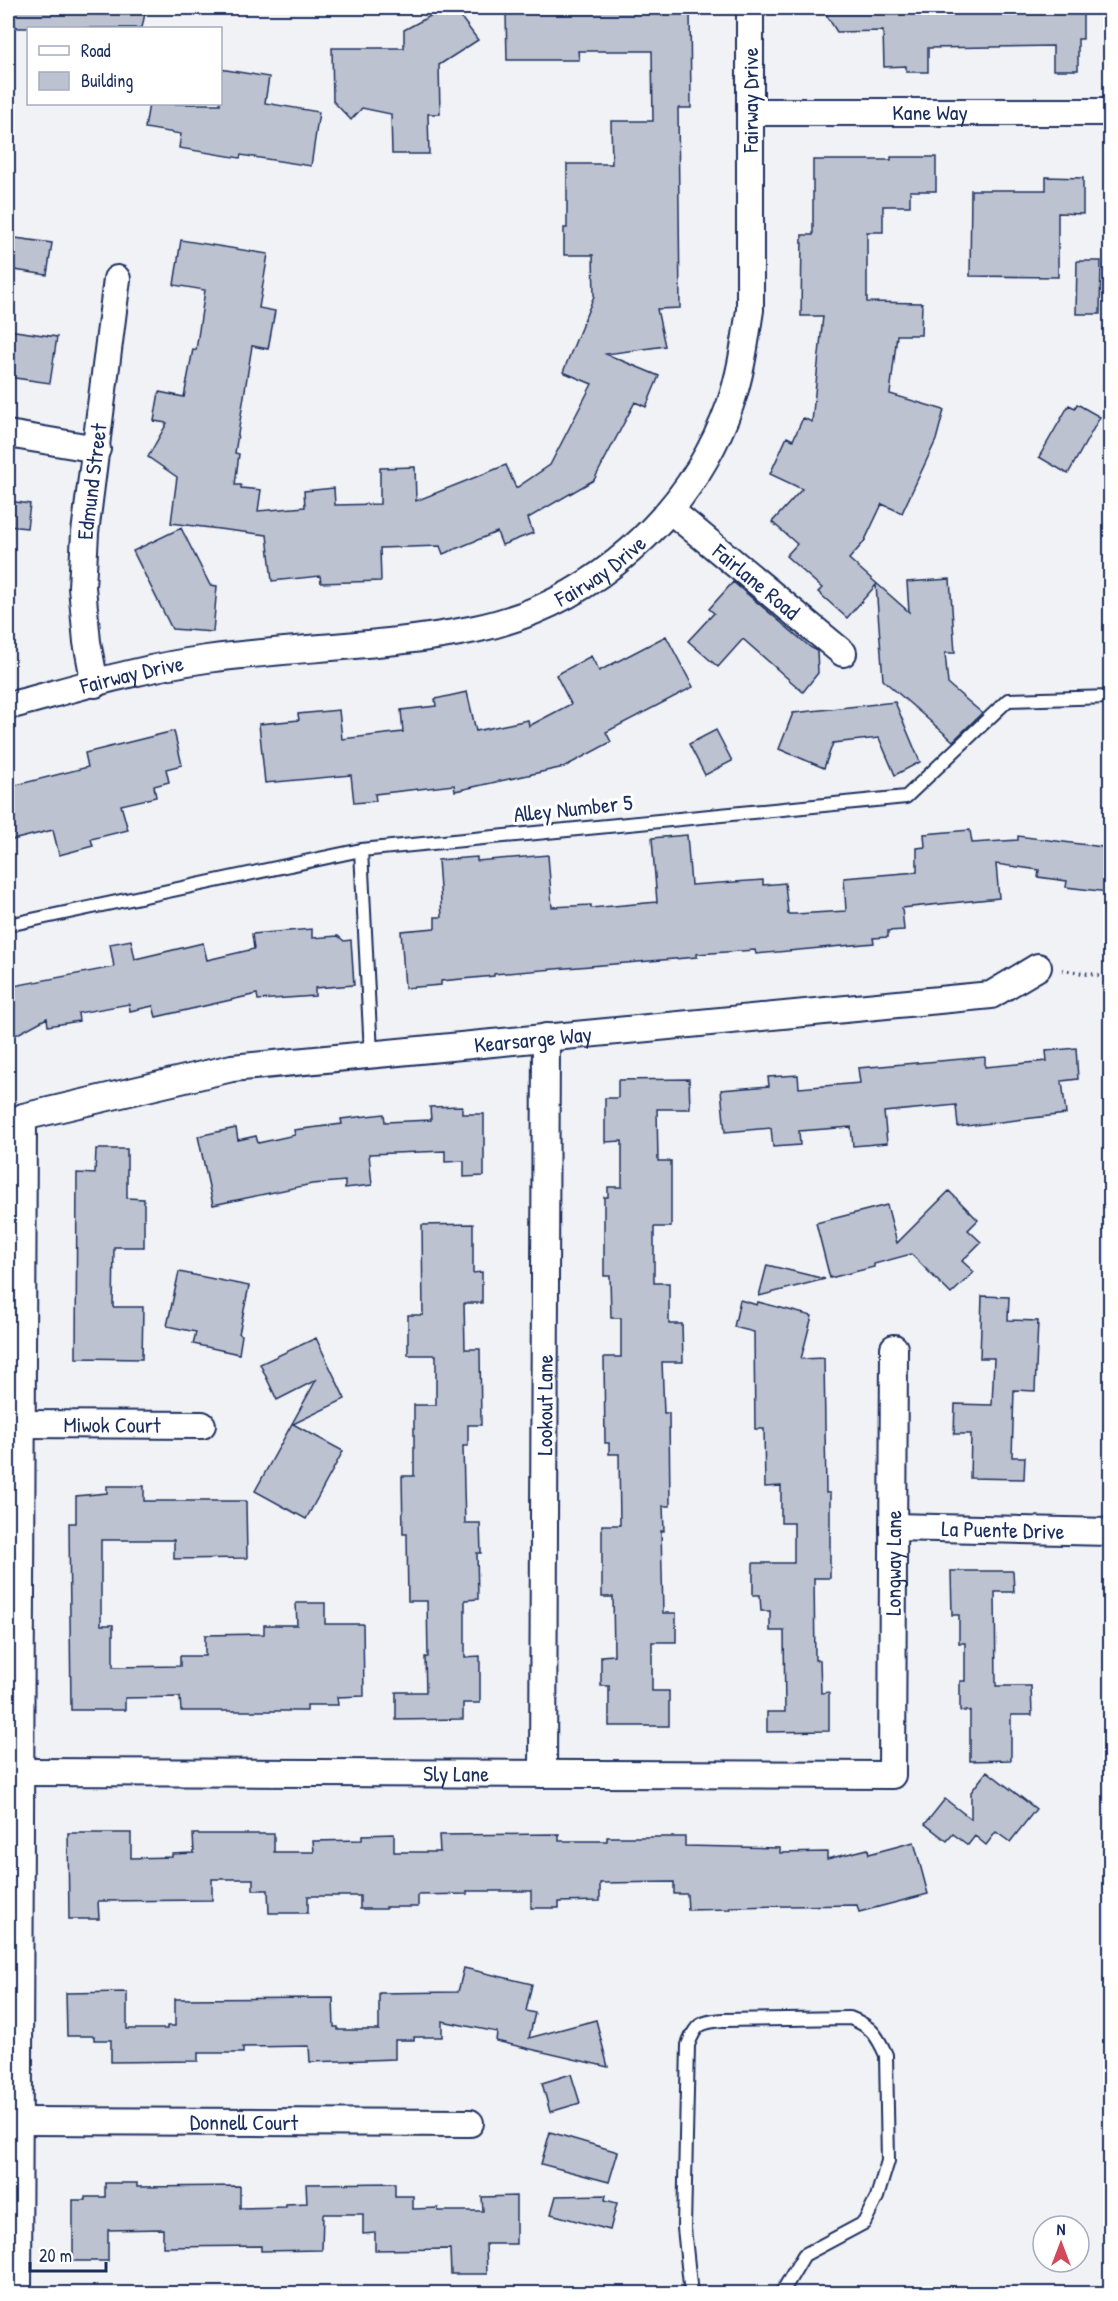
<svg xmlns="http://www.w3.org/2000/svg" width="1118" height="2301" font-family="'Patrick Hand',sans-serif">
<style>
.building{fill:#bcc2d0;stroke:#1b2f5e;stroke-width:1.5}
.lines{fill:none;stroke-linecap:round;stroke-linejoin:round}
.lane-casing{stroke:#1b2f5e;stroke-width:16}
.street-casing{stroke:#1b2f5e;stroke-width:30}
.path{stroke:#1b2f5e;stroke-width:4;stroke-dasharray:1.5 4.5;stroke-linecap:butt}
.lane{stroke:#fff;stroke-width:12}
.street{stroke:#fff;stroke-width:26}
.labels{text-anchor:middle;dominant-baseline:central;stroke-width:6;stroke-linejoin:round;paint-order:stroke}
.street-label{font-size:22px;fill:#1b2f5e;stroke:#fff}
</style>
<rect width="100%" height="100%" fill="#f1f2f5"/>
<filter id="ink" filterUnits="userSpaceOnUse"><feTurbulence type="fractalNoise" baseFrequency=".0167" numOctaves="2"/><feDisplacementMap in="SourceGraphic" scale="12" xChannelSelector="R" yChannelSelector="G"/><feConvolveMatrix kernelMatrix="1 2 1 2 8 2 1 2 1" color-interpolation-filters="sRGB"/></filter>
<g filter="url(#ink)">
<path class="building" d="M8,8H146L142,28H18L8,20Z
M445,8H454L478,40L439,65L440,114H428L429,154H392L391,114L362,108L351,120L333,101L332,48H404V30Z
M557,8H690L691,108H678L680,308L657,309L665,346L606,354L659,376L646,407L635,402L594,480L528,518L533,533L502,545L497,532L443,554L440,546L380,548L381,581L321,583L320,576L272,581L267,535L171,523L177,477L148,457L167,423L154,421L159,392L184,397L193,349L196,350L205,290L174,285L181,240L268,254L259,308L275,311L268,349L252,346L235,453L239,454L235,485H241V488L261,490L258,511L305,507L304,491L334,488L335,505L380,504V468L415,467L416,501L506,465L516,488L550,465L592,384L563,372L594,296L593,255H564V228H567V164H612L611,121H653L652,51H578L579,60H507L506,13L557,12Z
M822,8H918V11H958V8H1083V39H1078V70H1053V46L928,48V72H906V66L884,67L883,31L837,32Z
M220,69L269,77L265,103L319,112L311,166L241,155L240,158L179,148L181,134L145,128L149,104H220Z
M891,157H936V191H910V206H883V232H867V302L922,303L921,335H897L890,394L944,410L936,440L902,513L882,504L864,542L849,559L909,612L907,582L950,579L955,653H945L948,684L982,713L953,741L883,680L876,585L847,618L818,592L822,588L786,556L797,544L772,522L802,489L770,474L787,437L793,440L803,418L812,422L823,316H801L802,235H813V160H891Z
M1046,177L1083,178V214L1058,213V277L970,276L971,190H1046Z
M8,237L52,243L47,275L8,269Z
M1077,261H1101L1100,314H1076Z
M8,330L57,337L50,383L8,377Z
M1077,404L1100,417L1068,474L1039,457L1069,405L1075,408Z
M8,501L30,504L27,528L8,526Z
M181,528L210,585L217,586L213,632L172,629L133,551Z
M733,582L810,647L817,651L818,673L803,692L743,639L718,667L688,641L714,613L709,609Z
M666,636L693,687L606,732L611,742L564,767L455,791L454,785L375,794L376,801L354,803L351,775L265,783L259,724L299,720L298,714L339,710L342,739L403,732L401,710L436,706L435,699L467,692L476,731L528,720L529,726L571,704L556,675L591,656L599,671Z
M895,702L920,762L895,775L879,738L833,743L824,768L779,749L793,713Z
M716,730L732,761L705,775L689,744Z
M174,731L182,765L166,769L169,782L154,786L156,797L121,805L128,830L91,839L93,846L59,855L53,830L8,841V787L88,767L85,753Z
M970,830L972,843L1018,840V836L1110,848L1108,892L1066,887L1067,881L1038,877L1039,870L996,864L999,898L902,908L904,930L888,931V937L873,938L874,943L756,954L755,950L697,954V957L494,974V976L441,981V985L405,988L401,931L435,928V917H442L438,860L477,857V861L548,855L552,907L591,905V908L657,902L652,838L687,835L691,885L763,880V885L785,883L788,914H795L846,911L844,878L917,872V848L925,847L924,834Z
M312,929V938L338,936L344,941L351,940L354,985L315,988V996L258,1000L257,994L156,1017L153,1006L130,1011L129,1004L78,1013L79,1021L48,1026L47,1018L14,1036L8,1023V987L114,967L110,944L131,940L135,959L203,943L207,960L254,949L252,934Z
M1076,1048L1078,1079L1062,1081L1066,1114L958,1127L956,1105L884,1112L887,1143L853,1146L851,1127L799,1131L800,1145L773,1147L771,1128L725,1132L721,1090L769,1086L768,1077L798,1075L799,1088L860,1083L858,1068L985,1057V1067L1047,1061L1046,1051Z
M689,1079L690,1109H657L658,1161H671V1227H654V1283H669V1324H682L683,1362H662L664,1413H669L670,1506H663L664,1531H661L663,1613H676V1642H652V1691H669V1726H609V1686H601V1656L614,1655L613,1597H602V1525H620L619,1454H609V1443H605L604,1357H621V1318H611L610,1276H604V1197H608V1187H622V1141L605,1142V1098H618V1080Z
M462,1106V1114H484V1176L464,1177V1161L445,1162V1151L369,1154L372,1185L345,1188V1181L312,1184L213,1205L198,1136L236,1128L238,1140L256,1136L258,1143L295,1135L294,1130L342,1124L341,1119L384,1114L385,1122L431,1120L430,1107Z
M96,1149H127V1198L144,1199V1247H114L113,1307H143L142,1359L76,1358L77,1173L95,1174Z
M949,1191L978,1220L968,1230L981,1242L962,1261L974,1272L951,1294L911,1254L874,1264V1267L830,1278L816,1223L887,1205L897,1243Z
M473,1224V1273L482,1272V1303H464L465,1349H480L481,1425H468V1446H463L464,1488L465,1523H480L481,1553H477L478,1599L465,1600V1657L480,1656V1703H463V1719L396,1720V1692H426L425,1657H428L427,1601H408L407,1534H403L402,1476H414V1405H436V1355H408V1315H423L422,1225Z
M767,1265L825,1279L759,1296Z
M179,1272L249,1286L239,1334L242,1335L239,1354L193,1344L196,1332L167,1326Z
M982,1296L1009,1297L1008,1320L1038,1321L1035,1391L1014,1390L1012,1457H1025L1024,1479L970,1478L971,1434H954L955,1404L992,1405L994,1358H980Z
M740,1300L757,1305L758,1302L812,1316L801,1359L824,1358L826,1493H830V1578H814L815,1660H820L821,1693L829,1692V1731L767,1732V1712H785L784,1631H770V1611H761L760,1595H753V1563H794V1523H781V1486L765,1487L764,1429H755L754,1332L734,1327Z
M316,1338L345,1399L293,1424L343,1451L306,1519L255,1491L316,1380L277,1400L260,1364Z
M107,1486H144V1501H246L247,1558L174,1559V1540H101V1625H113V1667L180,1666V1656H205V1635L264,1634V1625H297L296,1603H325V1624H363L364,1696L337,1697L338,1705H307V1711H181L180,1697L125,1698V1710H71L69,1523H76V1496L107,1493Z
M951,1571H1013L1014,1592H995L996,1686H1031L1032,1715H1011V1760L970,1761V1711H960V1681H965V1643H959V1615H952Z
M987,1771L1036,1809L1010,1842L996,1832L986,1845L975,1836L968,1845L953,1834L947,1841L925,1824L945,1799L971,1819V1792Z
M68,1833H131V1858L172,1857V1854L194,1853L193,1834H274V1852H314L313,1841L362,1840V1835L394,1834V1852H440L439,1835L559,1834V1841H607V1837H685V1846L780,1848V1853L827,1852V1859L868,1849L869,1854L914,1842L928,1894L859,1912L857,1905L730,1907V1909L688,1910L687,1894H674V1882L600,1883V1901L559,1902V1908H531V1891H467V1894L418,1895V1907H386V1909H360V1896H308V1913H269L268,1890H253V1879H212V1900L98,1901L99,1919H69Z
M464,1968L532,1984L526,2011L535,2013L529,2038L596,2020L608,2067L496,2041L497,2032L442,2021V2037H414V2040H395V2059L310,2062L309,2046L243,2047V2053H198V2061L111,2062V2040H94V2036H67L66,1993L127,1992V2029H167V2026H175V1999L333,1998L334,2027H338V2030H379V1993L458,1992Z
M571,2074L580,2103L550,2112L542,2083Z
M550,2132L618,2152L609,2182L541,2164Z
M105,2183H137V2187L240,2186V2208L286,2207V2204L307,2203L306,2184L395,2183V2196H413V2209L438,2208V2211H483L482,2197L516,2196V2244H486L487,2274H451L450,2249L375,2250V2233L363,2234V2214H323L322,2250L261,2251V2246L163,2247V2229L108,2230V2261H73V2200H85V2197H105Z
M606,2195L605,2200L617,2203L610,2230L551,2214L556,2196Z"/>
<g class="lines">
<defs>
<path id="lane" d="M361,850L371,1054
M8,925L361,850L906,797L1008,700L1110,697
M691,2294L684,2228L688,2045C696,2024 700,2022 723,2020L850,2018C871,2026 877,2035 886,2055L888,2161L877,2197L864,2223L804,2255L781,2294"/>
<g id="street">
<path id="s1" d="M750,112H1110"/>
<path d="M8,434L97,449"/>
<path id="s2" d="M670,510L843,653"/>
<path id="s3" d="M95,684L87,642L82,587L85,533L117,279"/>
<path id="s4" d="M8,706C73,689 140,668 207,659C295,647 389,647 475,629C591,605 690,516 730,405C741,374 745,342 750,310V8"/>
<path id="s5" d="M22,1424L202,1425"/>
<path id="s6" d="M893,1527L1110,1532"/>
<path id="s7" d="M20,1772L892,1775L894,1348"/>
<path id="s8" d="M543,1774L546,1037"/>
<path id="s9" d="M19,2121L470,2123"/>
<path id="s10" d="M18,2294L23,1117L232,1068L991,995L1038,967"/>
</g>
</defs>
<use href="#lane" class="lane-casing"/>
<use href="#street" class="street-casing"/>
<path class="path" d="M1062,970L1110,977"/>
<use href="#lane" class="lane"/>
<use href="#street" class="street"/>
</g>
</g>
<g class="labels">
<g class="street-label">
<text transform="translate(750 100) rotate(-90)">Fairway Drive</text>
<text stroke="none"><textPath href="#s1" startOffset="180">Kane Way</textPath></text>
<text stroke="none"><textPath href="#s3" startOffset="204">Edmund Street</textPath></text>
<text stroke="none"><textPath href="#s4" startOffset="614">Fairway Drive</textPath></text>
<text stroke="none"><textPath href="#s2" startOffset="112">Fairlane Road</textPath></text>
<text stroke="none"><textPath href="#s4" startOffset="128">Fairway Drive</textPath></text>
<text transform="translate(573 808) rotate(-6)">Alley Number 5</text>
<text stroke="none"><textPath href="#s10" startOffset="1694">Kearsarge Way</textPath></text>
<text stroke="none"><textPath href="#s8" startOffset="369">Lookout Lane</textPath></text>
<text stroke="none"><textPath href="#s5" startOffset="90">Miwok Court</textPath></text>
<text stroke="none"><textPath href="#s6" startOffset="110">La Puente Drive</textPath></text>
<text stroke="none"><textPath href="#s7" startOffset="1084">Longway Lane</textPath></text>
<text stroke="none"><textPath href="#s7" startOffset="436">Sly Lane</textPath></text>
<text stroke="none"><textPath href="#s9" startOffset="225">Donnell Court</textPath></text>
</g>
</g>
<rect width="1118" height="2301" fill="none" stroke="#fff" stroke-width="30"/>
<rect x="15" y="15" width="1088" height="2271" fill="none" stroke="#1b2f5e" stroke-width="2" filter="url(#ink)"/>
<rect x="27" y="27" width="195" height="78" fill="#ffffff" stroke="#a4acbf" stroke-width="1.5"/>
<rect x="39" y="46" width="30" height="9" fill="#ffffff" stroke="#a4acbf" stroke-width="1.5"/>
<text x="81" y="57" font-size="18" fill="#1b2f5e">Road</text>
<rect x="39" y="72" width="30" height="18" fill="#bcc2d0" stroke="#a4acbf" stroke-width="1.5"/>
<text x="81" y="87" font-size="18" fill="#1b2f5e">Building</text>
<g transform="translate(1061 2244)"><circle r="28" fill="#ffffff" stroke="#a4acbf" stroke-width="1.5"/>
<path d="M0-4.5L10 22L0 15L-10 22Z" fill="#d1495b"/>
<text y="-9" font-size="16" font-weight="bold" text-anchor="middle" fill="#1b2f5e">N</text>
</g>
<path d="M30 2262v9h76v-9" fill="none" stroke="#1b2f5e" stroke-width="3"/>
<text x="39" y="2262" font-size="18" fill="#1b2f5e" stroke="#ffffff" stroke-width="4.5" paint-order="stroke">20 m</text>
</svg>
